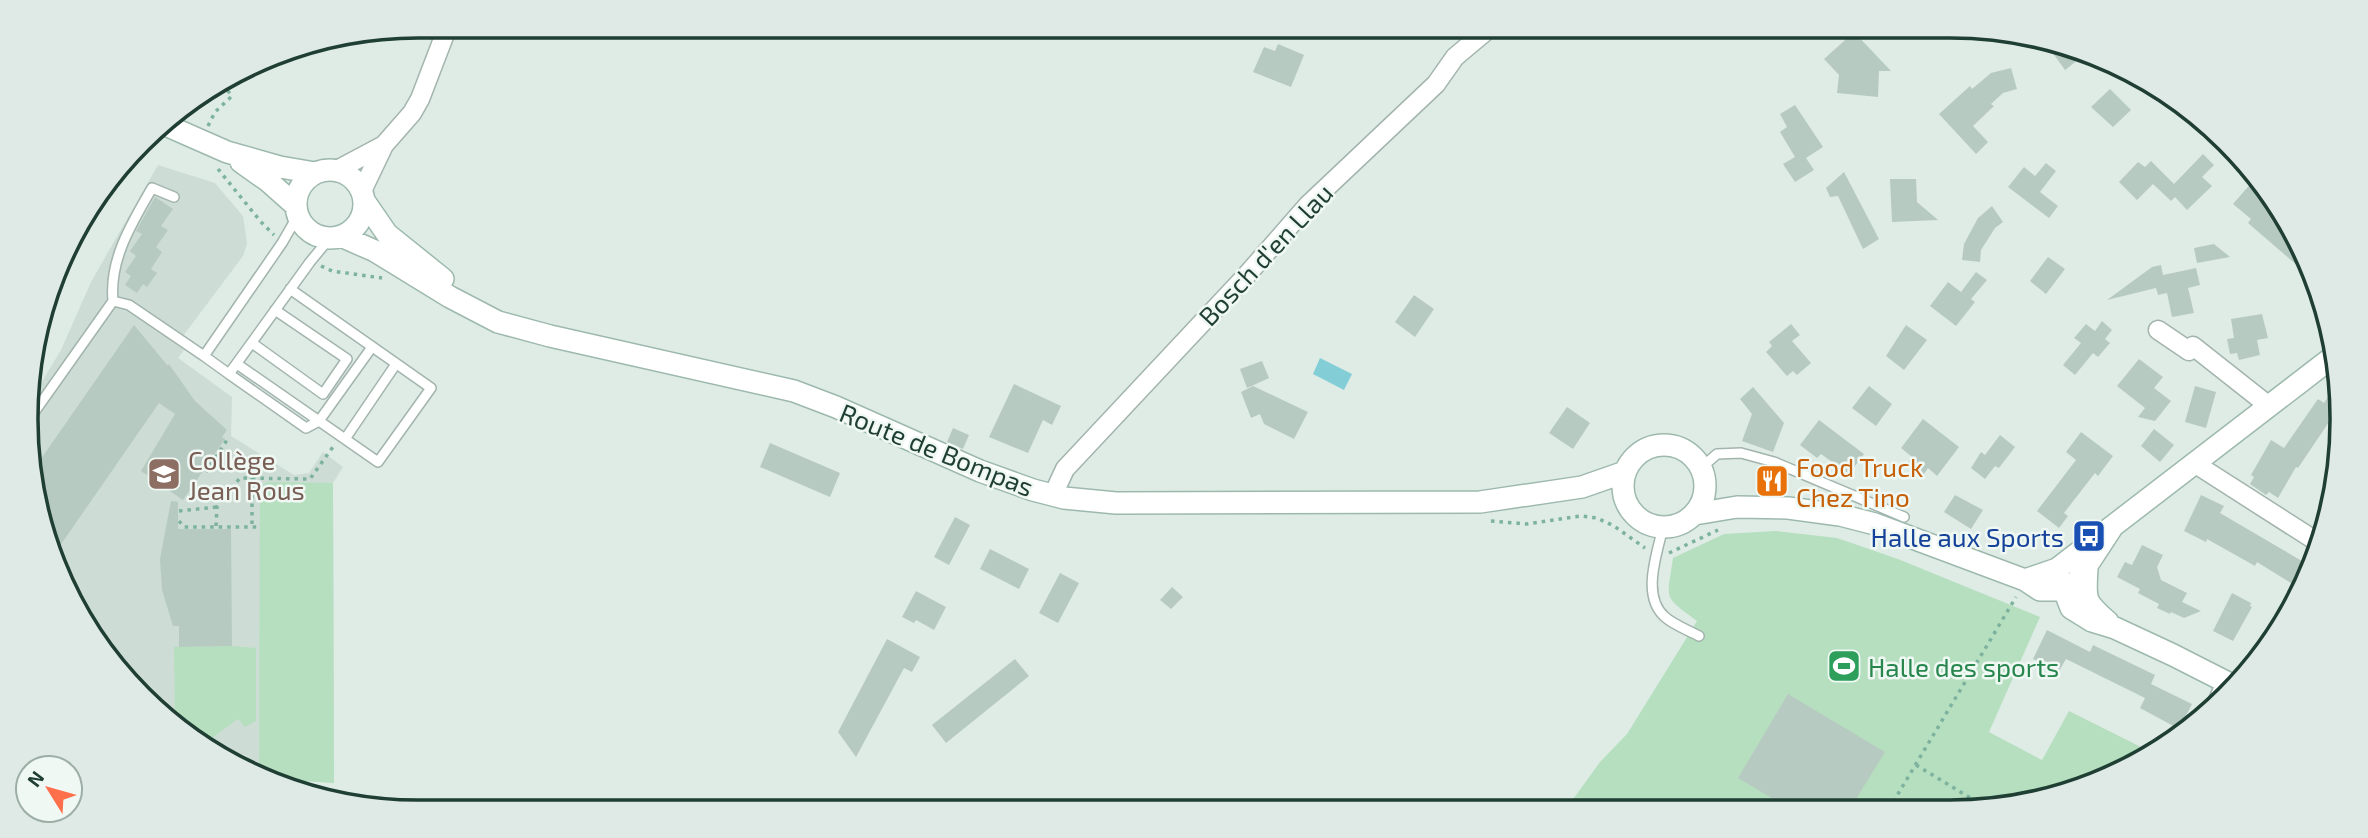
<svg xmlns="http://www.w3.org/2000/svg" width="2368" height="838" font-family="'Exo 2',sans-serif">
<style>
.built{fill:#cddcd5}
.green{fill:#b6dfbf}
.water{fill:#82cdd6}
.building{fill:#b7cac1}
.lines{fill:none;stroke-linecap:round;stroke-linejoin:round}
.lane-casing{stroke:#a2b4ad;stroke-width:12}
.street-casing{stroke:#a2b4ad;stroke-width:21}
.secondary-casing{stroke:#9db9ad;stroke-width:24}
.path{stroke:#7db29f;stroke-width:3.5;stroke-dasharray:3.5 5;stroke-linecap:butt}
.lane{stroke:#fff;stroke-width:9}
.street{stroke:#fff;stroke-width:18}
.secondary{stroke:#fff;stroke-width:21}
.labels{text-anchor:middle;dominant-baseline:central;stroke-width:5;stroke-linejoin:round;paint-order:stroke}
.street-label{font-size:26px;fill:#1f3e34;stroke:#f0f8f4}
.education-label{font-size:26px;fill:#785e54;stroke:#f0f8f4;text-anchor:start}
.food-label{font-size:26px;fill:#c56008;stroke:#f0f8f4;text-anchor:start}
.transit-label{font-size:26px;fill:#164399;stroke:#f0f8f4;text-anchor:end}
.leisure-label{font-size:26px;fill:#27864d;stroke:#f0f8f4;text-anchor:start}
.rim{fill:none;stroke:#1f3e34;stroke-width:3.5}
</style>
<rect width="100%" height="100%" fill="#dfece6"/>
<path class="built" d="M158,165L215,183L243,216L245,229L247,244L243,256L177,344L184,350L178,358L232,397L231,436L294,475L309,473L323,452L343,467L333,483L334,783L275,779L251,768L247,756L216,749L213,751L200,745L93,638L40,520L32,398L61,350L91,282Z"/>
<path class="green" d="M267,482L333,483L334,783L275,779L259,772L260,487Z
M1776,531L1837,538L1898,559L2040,617L1989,732L2042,760L2069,711L2151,752L2122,771L2001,808L1566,809L1600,762L1627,734L1697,621C1662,595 1667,601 1673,558L1724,534Z
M232,646L256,648V721L245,727L238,719L201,746L175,720L174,647Z"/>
<path class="water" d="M1320,358L1352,374L1344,390L1313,374Z"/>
<path class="building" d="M1854,32L1891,71H1879L1878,97L1837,93L1839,75L1824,59Z
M2042,38L2050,40L2074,51L2079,59L2065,70Z
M1278,44L1304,55L1291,87L1253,72L1264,47L1275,51Z
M2011,68L2017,89L2003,93L1991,104L1994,106L1973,126L1988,142L1976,154L1939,114L1970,86L1972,89L1991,73Z
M2110,89L2131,110L2113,127L2091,107Z
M1795,105L1823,147L1806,158L1814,170L1795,182L1783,164L1795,157L1780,132L1787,127L1780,114Z
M2203,154L2214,165L2202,177L2212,186L2187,210L2175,197L2171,201L2153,184L2137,200L2119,182L2138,162L2145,167L2151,161L2174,184Z
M2046,163L2056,171L2040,192L2058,206L2049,218L2008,187L2024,167L2035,176Z
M1844,172L1879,239L1863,249L1838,196L1830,197L1826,188Z
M1890,179H1916L1917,202L1938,220L1892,222Z
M2253,181L2275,207L2273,209L2289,223L2306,273L2248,223L2251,219L2233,204Z
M155,197L173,209L161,226L168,230L156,247L162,252L151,269L157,273L147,287L143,284L137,293L125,285L131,276L125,272L136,256L130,251L142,234L136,231Z
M1992,206L2003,222L1995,228L1981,250L1980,262L1962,260L1964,244L1972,229L1978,218Z
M2214,244L2230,257L2197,263L2194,248Z
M2048,257L2065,269L2046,294L2030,281Z
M2161,265L2163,275L2196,268L2200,285L2188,288L2194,313L2172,317L2167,293L2158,295L2156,288L2107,300L2152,267Z
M1976,272L1987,280L1971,299L1975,302L1956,326L1930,306L1948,282L1961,292Z
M1414,295L1434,309L1415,337L1395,322Z
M2262,314L2268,338L2257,340L2260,355L2239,360L2237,353L2230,354L2227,339L2234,338L2231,319Z
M2102,321L2112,330L2105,339L2110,343L2098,357L2093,353L2075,375L2063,365L2081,343L2074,338L2086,324L2095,331Z
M1791,324L1800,335L1792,341L1811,363L1797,375L1793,371L1787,376L1766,352L1772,346L1769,342Z
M134,325L168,366L169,364L195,401L227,430L222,437L225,439L183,500L141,471L175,414L159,403L55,553L40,520L36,466Z
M1906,325L1927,340L1904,370L1886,356Z
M2139,359L2163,377L2154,388L2171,401L2155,421L2138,417L2145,408L2117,386Z
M1262,361L1269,378L1247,388L1240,369Z
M2337,383L2335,413L2298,468L2296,467L2278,498L2269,492L2266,495L2250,484L2254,477L2251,475L2271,440L2284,448L2318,399L2324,403Z
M1014,384L1061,406L1052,425L1043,420L1028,453L989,437Z
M1253,386L1308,412L1294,439L1264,424L1260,414L1251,418L1241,392Z
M1869,386L1892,404L1876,426L1852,408Z
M2195,386L2216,392L2206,428L2185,422Z
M1753,387L1784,423L1773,452L1742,441L1752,414L1740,399Z
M1567,407L1590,423L1573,449L1549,433Z
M1923,419L1959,447L1937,476L1928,468L1922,477L1906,465L1912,457L1901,448Z
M1819,420L1864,454L1849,474L1821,454L1817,458L1800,445Z
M953,428L969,435L963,449L947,442Z
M2154,429L2174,445L2160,462L2141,446Z
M2081,432L2113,456L2098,476L2095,473L2064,513L2068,516L2059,528L2037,511L2076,460L2066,452Z
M2000,435L2015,447L1999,468L1995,466L1985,479L1971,468L1981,452L1985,455Z
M770,443L840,473L830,497L760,467Z
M1955,495L1983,510L1971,529L1944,512Z
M2201,495L2224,506L2220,513L2307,564L2294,585L2257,562L2255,566L2207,539L2206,542L2184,531Z
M171,501L178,502V529H231L232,646L179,647V626H173L162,590L160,559Z
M955,517L970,525L949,565L934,557Z
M2142,545L2163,555L2157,567L2161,580L2187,593L2182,602L2201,611L2184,618L2171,612L2170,614L2157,608L2159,604L2138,593L2140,589L2117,577L2125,562L2132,565Z
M990,549L1029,569L1019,589L980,569Z
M1060,573L1079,583L1058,623L1039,613Z
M1172,587L1183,597L1171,609L1160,600Z
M916,591L946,607L934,630L916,620L914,623L902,617Z
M2232,593L2251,603L2250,606L2252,607L2233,641L2213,631Z
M2047,630L2090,652L2093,645L2155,675L2151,684L2192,704L2179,729L2140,708L2145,698L2066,659L2059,671L2033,659Z
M887,639L920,657L912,672L904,668L856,757L838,732Z
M1015,659L1029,676L946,743L932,725Z
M1788,694L1885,752L1850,809H1790L1738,778Z"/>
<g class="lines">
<defs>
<path id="lane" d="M422,26L443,40
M297,217L282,243L204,356L229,374L310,262L329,239
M113,301L129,305L204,356
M252,343L323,394L347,359L275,310
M237,364L378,462L431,388L290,289
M229,374L306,428L319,421L372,347
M33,414L113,301C109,259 132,223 152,188L174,197
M345,439L396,364
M1701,468L1717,454L1741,453L1774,462L1904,517
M1663,527C1657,554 1641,596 1665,617C1674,625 1688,630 1699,636"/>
<path id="street" d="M384,145L412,113L420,99L448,26
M337,170L384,145L362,191
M2158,330L2189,351L2193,346L2269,406
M2194,463L2319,543
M1053,495L1065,469L1244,278L1308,205L1436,84L1455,57L1492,26
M2216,705L2226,682"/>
<path id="secondary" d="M161,123L227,152L280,167L315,173
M241,162L268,181L295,205
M296 204a34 34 0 1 1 68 0a34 34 0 1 1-68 0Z
M365,202L387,234L443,279
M343,237L375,251L450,297L498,322L550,336L794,391L836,407L980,471L1033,490L1064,498L1116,503L1480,502L1582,487L1625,472
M1623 486a41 41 0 1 1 82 0a41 41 0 1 1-82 0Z
M1695,514L1737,507L1788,508L1840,515L1875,524L2025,580L2040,590H2062L2075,584L2111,529
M2087,569C2085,600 2084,601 2108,622
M2059,577L2071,608L2092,621L2115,628L2173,655L2232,685
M2025,580L2057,569L2334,356"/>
</defs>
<use href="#lane" class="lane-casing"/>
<use href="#street" class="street-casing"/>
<use href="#secondary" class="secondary-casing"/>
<path class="path" d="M290,52L295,56
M208,126L215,112L232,96L224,86L229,81
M218,169L261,222L274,235
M321,266L332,271L382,278
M206,472L227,440
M252,478V527
M179,511L217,507
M179,521L184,527H259
M1491,521L1527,524L1581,516L1597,518L1614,526L1645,548
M216,526L217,507L240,478L310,479L335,444
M1669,553L1718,530
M1916,765L1987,808
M1889,809L2016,597"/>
<use href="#lane" class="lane"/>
<use href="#street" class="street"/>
<use href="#secondary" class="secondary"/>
</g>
<defs>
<symbol id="school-square" viewBox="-11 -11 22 22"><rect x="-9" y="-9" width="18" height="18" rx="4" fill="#8d6e63" stroke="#f0f8f4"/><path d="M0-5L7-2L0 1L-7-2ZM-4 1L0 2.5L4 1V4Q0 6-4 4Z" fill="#fff"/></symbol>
<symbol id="restaurant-square" viewBox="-11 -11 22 22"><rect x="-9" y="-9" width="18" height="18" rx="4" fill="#e8710a" stroke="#f0f8f4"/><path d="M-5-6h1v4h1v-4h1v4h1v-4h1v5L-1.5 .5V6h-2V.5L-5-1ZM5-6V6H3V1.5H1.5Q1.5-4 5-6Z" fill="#fff"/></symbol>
<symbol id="bus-square" viewBox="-11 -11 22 22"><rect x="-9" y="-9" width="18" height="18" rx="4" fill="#1a4fb4" stroke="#f0f8f4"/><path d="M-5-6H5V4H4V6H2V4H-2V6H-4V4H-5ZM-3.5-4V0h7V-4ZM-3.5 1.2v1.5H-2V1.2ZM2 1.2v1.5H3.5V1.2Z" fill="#fff"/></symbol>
<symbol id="stadium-square" viewBox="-11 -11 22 22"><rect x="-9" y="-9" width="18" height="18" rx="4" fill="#2e9e5b" stroke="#f0f8f4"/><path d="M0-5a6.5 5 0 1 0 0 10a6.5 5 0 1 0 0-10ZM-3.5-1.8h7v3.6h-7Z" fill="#fff"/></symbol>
</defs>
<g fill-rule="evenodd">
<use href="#school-square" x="145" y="455" width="38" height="38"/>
<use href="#restaurant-square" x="1753" y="462" width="38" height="38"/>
<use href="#bus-square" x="2070" y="517" width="38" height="38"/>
<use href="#stadium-square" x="1825" y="647" width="38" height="38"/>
</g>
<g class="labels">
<g class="street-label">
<text transform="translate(1265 254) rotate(-47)">Bosch d'en Llau</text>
<text transform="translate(937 449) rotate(22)">Route de Bompas</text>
</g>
<g class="education-label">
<text x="188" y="459">Collège<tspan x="188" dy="30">Jean Rous</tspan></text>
</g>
<g class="food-label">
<text x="1796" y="466">Food Truck<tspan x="1796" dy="30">Chez Tino</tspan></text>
</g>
<g class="transit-label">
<text x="2064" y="536">Halle aux Sports</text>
</g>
<g class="leisure-label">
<text x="1868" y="666">Halle des sports</text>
</g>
</g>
<path d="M0 0H2368V838H0ZM418 38H1950A380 380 0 0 1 2330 418V420A380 380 0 0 1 1950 800H418A380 380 0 0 1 38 420V418A380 380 0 0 1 418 38Z" fill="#dfe9e5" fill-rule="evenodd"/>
<path class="rim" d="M418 38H1950A380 380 0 0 1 2330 418V420A380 380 0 0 1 1950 800H418A380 380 0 0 1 38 420V418A380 380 0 0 1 418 38Z"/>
<g transform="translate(49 789) rotate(307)"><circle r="33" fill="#f0f8f4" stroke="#9caea7" stroke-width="2"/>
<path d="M0-5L12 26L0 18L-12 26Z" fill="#fe6f4c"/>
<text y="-10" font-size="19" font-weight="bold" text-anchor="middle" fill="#1f3e34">N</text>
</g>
</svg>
